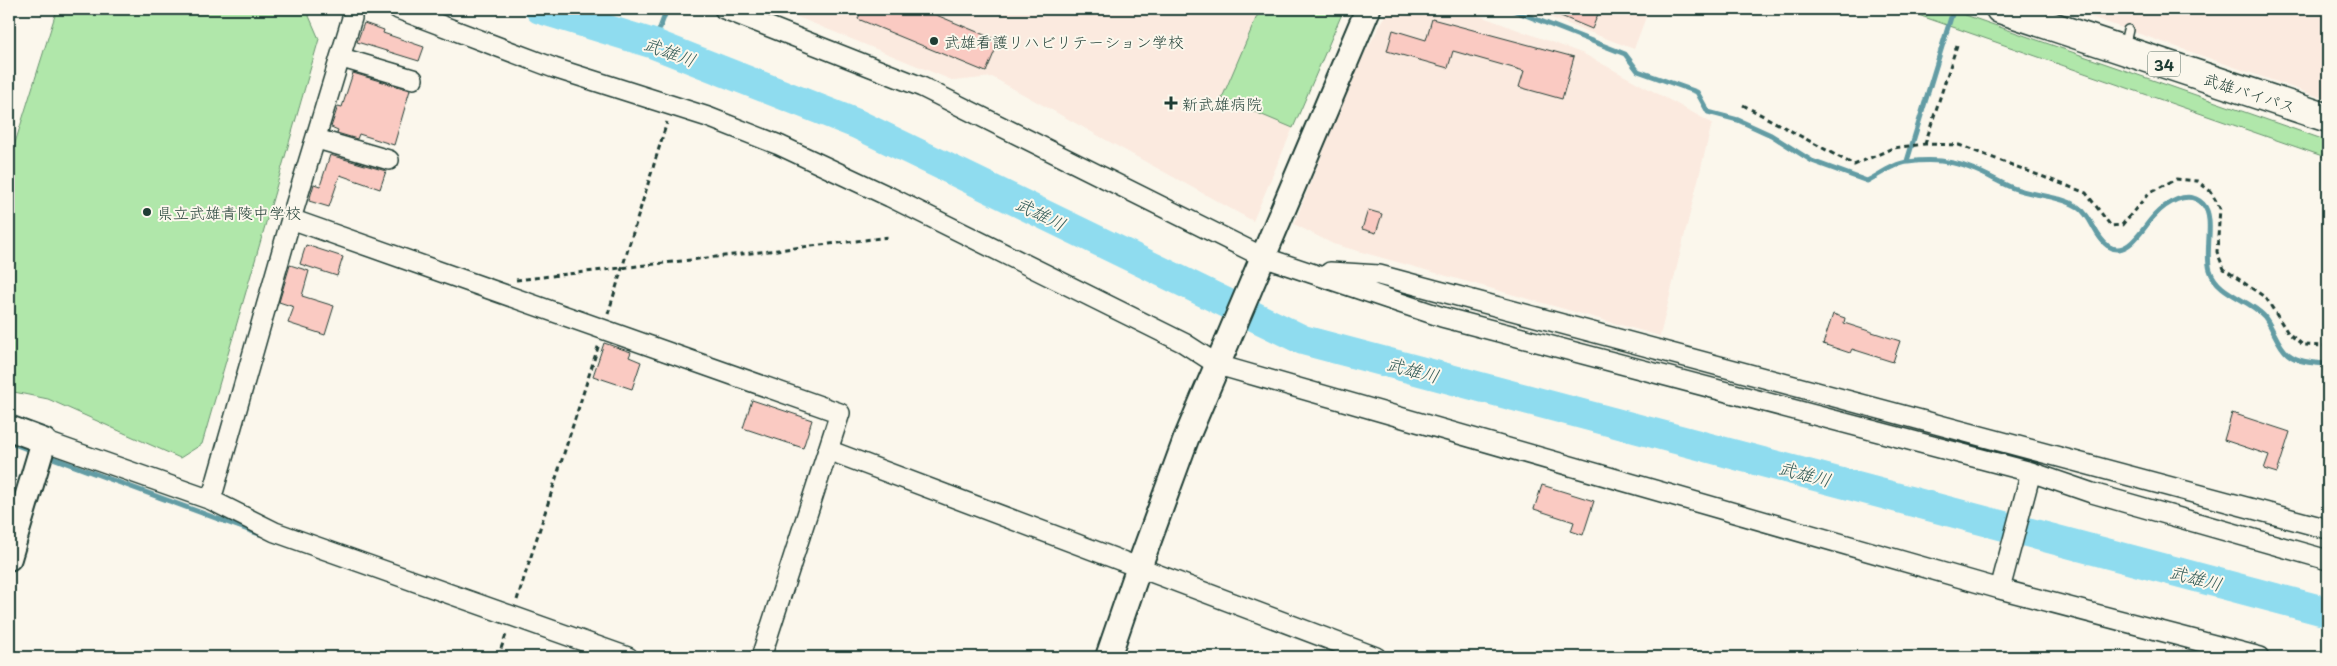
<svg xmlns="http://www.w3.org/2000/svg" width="2337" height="666" font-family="'Playpen Sans','Klee One',sans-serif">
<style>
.built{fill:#fbeadf}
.green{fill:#b0e7aa;stroke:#68926f}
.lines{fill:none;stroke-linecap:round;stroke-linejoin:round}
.stream{stroke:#629ca4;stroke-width:5}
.river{stroke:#8fdcef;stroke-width:30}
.building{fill:#facac2;stroke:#1f3d34}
.service-casing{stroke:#1f3d34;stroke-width:12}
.minor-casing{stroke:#1f3d34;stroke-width:22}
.tertiary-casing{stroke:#1f3d34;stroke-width:28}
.trunk-casing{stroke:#1f3d34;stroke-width:31}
.path{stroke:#1f3d34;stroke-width:3;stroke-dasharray:5 4;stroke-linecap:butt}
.service{stroke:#fbf7ec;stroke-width:9}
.minor{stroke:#fbf7ec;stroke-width:19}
.tertiary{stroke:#fbf7ec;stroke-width:24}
.trunk{stroke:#fbf7ec;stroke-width:28}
.poi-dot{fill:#1f3d34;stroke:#fbf7ec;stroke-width:2}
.labels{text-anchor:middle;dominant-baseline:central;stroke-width:4;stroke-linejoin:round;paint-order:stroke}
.shield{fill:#fbf7ec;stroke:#61756b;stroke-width:1}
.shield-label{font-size:15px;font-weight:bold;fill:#1f3d34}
.poi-label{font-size:16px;fill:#1f3d34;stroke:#fbf7ec;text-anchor:start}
.street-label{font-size:16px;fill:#1f3d34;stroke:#fbf7ec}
.water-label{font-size:18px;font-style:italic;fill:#355d59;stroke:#fbf7ec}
</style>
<rect width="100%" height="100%" fill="#fbf7ec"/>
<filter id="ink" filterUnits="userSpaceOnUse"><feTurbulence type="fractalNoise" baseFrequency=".02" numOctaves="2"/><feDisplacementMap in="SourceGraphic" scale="10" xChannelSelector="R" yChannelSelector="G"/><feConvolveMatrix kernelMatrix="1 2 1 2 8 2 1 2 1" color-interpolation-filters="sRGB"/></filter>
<g filter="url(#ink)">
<path class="built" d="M778,9H1344L1253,221L992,77L954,81Z
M1389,9H1461L1584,54L1712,123L1660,336L1333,244L1294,224L1356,69Z
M1528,9H1649L1634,49Z
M2068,9H2328V100Z"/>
<path class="green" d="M57,9H306L319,39L202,444L180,458L48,399L9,391V162Z
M1260,9H1344L1293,128L1222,98Z
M1901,9H1948L2328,141V158Z"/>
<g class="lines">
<path class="stream" d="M1510,9L1625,54L1638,71L1697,92L1708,112L1738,120L1771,135L1812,161L1867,181C1879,175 1895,163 1908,162C1930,159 1955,161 1975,170C1988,175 2000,183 2013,188C2033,196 2059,195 2078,207C2092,216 2094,236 2108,246C2128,259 2143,227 2154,216C2165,204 2188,188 2203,204C2216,218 2204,251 2210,270C2217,294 2249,299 2264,316C2273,327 2277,345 2288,354C2299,363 2315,363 2328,364
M654,44L667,9
M1907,161L1952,14
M9,442L32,451
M50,457L259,534"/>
<path class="river" d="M540,9L654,44L857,124L1303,340L2328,612"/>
</g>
<path class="building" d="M862,9H922L999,41L986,72L858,19Z
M1544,9H1600L1592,29Z
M1432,19L1574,57L1562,99L1519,87L1524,71L1453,51L1448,68L1387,51L1393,30L1426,40Z
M364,23L384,30L383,33L424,47L419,61L357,42Z
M353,73L410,90L394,145L359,134L357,139L337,133L338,130L331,127L338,106L342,107Z
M330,155L386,171L380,189L340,175L329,207L309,201L314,184L320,186Z
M1368,210L1382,214L1376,233L1362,229Z
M306,245L343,257L337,276L300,264Z
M290,265L309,271L302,296L334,306L325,335L288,323L294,307L279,302Z
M1833,314L1845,318L1844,323L1900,341L1893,362L1852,349L1850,353L1823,344Z
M604,343L631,352L629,357L641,362L632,389L593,376Z
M752,400L812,420L803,448L743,428Z
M2232,413L2290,432L2277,473L2264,469L2269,455L2224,440Z
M1542,485L1594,501L1583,535L1571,531L1574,522L1534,509Z"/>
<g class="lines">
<defs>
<path id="service" d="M2124,47L2128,30"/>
<path id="minor" d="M398,9L554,68L708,117L779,145L890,197L1184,343L1218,365L2000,589L2260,657
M724,9L922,87L1263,257L1442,317L2031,472L2092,493L2328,560
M342,58L413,79
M317,139L389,160
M291,219L352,18
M1330,272L1379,275L2328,529
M44,441L211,500L275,532L628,657
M211,500L291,219L840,413L828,450L1376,657
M2000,589L2031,472
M761,657L828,450"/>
<path id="tertiary" d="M9,428L44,441L9,558
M1108,657L1139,567L1186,439L1368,9"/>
<path id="trunk" d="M2000,9L2328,118"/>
</defs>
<use href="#service" class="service-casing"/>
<use href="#minor" class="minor-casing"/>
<use href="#tertiary" class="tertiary-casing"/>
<use href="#trunk" class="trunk-casing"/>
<path class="path" d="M1743,105L1854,165L1893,148L1925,144L1959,145L2086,193L2111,226L2122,225L2149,193L2176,179L2197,181L2210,191L2220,208L2217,252L2224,269L2266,298L2288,333L2303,345L2328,346
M1925,144L1958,42
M516,280L890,237
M608,314L667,122
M517,600L599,344
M498,657L507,632"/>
<use href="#service" class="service"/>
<use href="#minor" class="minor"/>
<use href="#tertiary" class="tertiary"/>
<use href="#trunk" class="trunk"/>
</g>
</g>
<g class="poi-dot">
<circle cx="934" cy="41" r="5"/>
<path d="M1168.5 95.5h5v5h5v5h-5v5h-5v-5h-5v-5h5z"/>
<circle cx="147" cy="212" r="5"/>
</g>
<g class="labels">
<rect class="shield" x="2148" y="51.5" width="32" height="25" rx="4"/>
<g class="shield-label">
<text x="2164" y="64">34</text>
</g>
<g class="poi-label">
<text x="944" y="41">武雄看護リハビリテーション学校</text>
<text x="1182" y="103">新武雄病院</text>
<text x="157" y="212">県立武雄青陵中学校</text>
</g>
<g class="street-label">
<text transform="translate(2250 92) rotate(18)">武雄バイパス</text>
</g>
<g class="water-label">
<text transform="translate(670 51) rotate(20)">武雄川</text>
<text transform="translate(1041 213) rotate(26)">武雄川</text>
<text transform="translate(1413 369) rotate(15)">武雄川</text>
<text transform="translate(1805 473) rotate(15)">武雄川</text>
<text transform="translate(2196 577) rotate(15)">武雄川</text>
</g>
</g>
<rect width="2337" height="666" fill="none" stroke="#fbf7ec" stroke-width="30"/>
<rect x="15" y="15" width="2307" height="636" fill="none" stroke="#1f3d34" stroke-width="2" filter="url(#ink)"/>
</svg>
